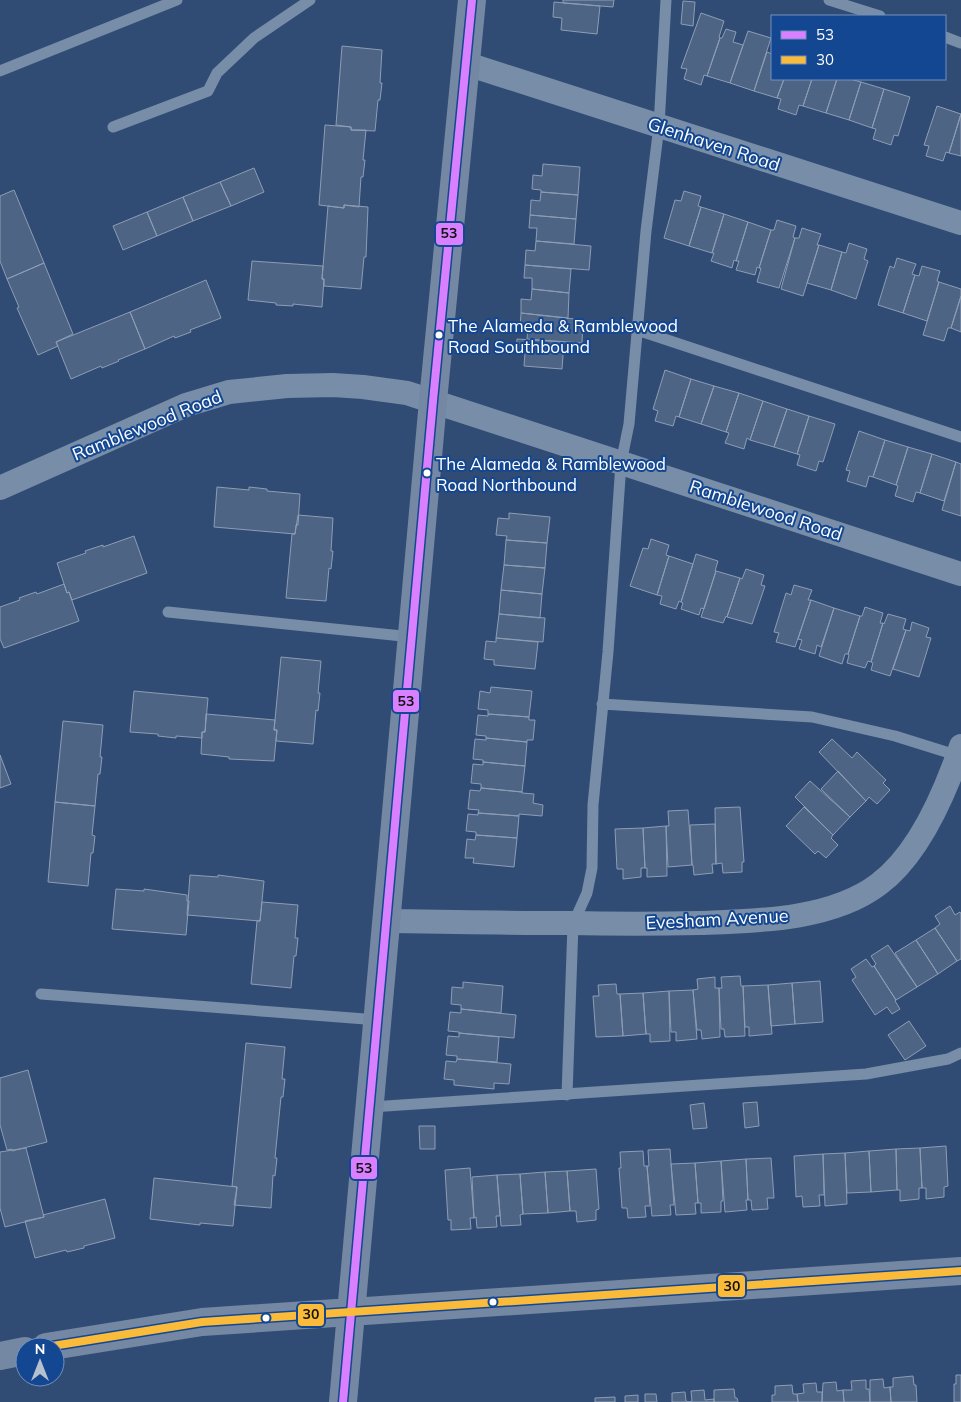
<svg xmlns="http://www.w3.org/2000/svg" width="961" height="1402" font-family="Mulish,sans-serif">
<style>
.building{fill:#4e6484;stroke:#8d9db5}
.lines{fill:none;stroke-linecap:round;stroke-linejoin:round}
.service{stroke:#788da7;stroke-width:11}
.minor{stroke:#788da7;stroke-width:24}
.secondary{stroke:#7488a4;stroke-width:28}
.bus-1-casing{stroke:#144791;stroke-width:11}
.bus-2-casing{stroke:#144791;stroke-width:11}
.bus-1{stroke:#d880ff;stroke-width:8}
.bus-2{stroke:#fbbb3a;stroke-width:8}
.bus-dot{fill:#fff;stroke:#144791;stroke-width:2}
.labels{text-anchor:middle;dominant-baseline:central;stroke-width:4;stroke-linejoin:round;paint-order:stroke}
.bus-label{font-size:17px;fill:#fff;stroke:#144791;text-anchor:start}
.street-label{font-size:18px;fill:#fff;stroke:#144791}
.line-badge{stroke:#144791;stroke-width:2}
.pale-badge-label{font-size:14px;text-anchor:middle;font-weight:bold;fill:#111}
</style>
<rect width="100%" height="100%" fill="#314c74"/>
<path class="building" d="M563,0H614L613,7L563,3Z
M683,1L695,2L693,26L681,24Z
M554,2L600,6L597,34L561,30L562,18L553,17Z
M701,13L724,21L719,37L720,38L707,76L704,75L701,85L684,79L687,69L681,68Z
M726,29L736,32L733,42L743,45L730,83L707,76L720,38H722Z
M748,31L771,38L754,91L730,83Z
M342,46L382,50L380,83H382L380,100H378L375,131L351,130V127L336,125Z
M767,52L772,54V79H784L777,98L754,91Z
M784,79H812L803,106L799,105L796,115L778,109L781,99L777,98Z
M812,79H837L826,113L803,106Z
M837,79H850L861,82L849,120L826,113Z
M861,82L884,89L872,128L849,120Z
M884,89L910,97L898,136L894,135L891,145L873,139L876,129L872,128Z
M937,106L961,114L949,153L946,152L943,161L926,156L929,146L924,145Z
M961,114V156L949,153Z
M325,125L351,127V130H366L363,160H365L363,177H361L359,207L344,205V208L319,205Z
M543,164L580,167L578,195L541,192V190L532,189L533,175L542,176Z
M254,168L264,192L231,206L220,182Z
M220,182L231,206L193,221L183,197Z
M14,190L44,263L7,279L0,261V196Z
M684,191L701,196L698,206L701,207L689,246L664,238L675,200L681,201Z
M541,192L578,195L576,219L530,215L531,200L540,201Z
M183,197L193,221L157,236L147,212Z
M344,205L368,207L366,257H364L361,289L324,286V279H322L328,206L344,208Z
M701,207L724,214L712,253L689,246Z
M147,212L157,236L123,250L113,226Z
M724,214L748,222L736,261L734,260L732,268L711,261L714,253H712Z
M530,215L576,219L574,244L536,241L537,228H529Z
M777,220L796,226L793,237L795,238L779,288L757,282L761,268H759L771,230H774Z
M748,222L771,230L759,268L757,267L755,275L736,270L739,261H736Z
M802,228L821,234L817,245H819L803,296L781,289L795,238H799Z
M536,241L591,246L589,270L525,265L526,250L535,251Z
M849,243L867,249L864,259L868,261L856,299L831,290L842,252L846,253Z
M819,245L842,252L831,290L807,283Z
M897,258L916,264L912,274L915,275L903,313L878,305L890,266L894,268Z
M252,261L323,266L322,279H324L322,307L293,304V306L276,305V303L248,300Z
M44,263L73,334L56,342L58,346L38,355L17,308L19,307L7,279Z
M525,265L571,269L569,293L532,289V278H524Z
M922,266L940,271L937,281L939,282L927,321L903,313L915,275L919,276Z
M206,280L221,318L190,330L191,332L175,338L174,336L145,349L130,312Z
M939,282L961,289V296L951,328H948L944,341L923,335Z
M532,289L569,293L568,318L521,313V299L531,300Z
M961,296V332L951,328Z
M130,312L145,349L118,360L119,361L102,368L101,366L71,379L56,342Z
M521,313L583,320L582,343L527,339L528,328L520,327Z
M517,339L564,342L562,369L524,366L525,353H516Z
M665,370L691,379L679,417L676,416L673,426L655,421L658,411L653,409Z
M691,379L714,386L701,424L679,417Z
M714,386L739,393L726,432L701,424Z
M739,393L763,401L750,440L747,438L744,449L725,443L729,433L726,432Z
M763,401L787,409L774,447L750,440Z
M787,409L809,416L797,454L774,447Z
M809,416L835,424L823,462L819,461L816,471L797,465L800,455L797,454Z
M859,431L885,440L873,477L869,476L866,487L847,481L850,471L846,470Z
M885,440L908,447L896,485L873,477Z
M908,447L932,454L920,493L916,492L913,502L895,496L898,486L896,485Z
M932,454L956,462L944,501L920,493Z
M956,462L961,464V516L942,510Z
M217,487L249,490V487L267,489V491L300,494L298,525H296L295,534L214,527Z
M509,513L550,517L547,543L506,540L507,536L496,535L498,518L509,519Z
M298,515L333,518L331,551H333L331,569L329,568L326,601L286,598L292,534H295Z
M134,536L147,573L72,600L69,592L67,593L57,563L86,553L85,551L103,545V547Z
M651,539L669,545L666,555L669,556L657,595L630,586L643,548L648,549Z
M506,540L547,543L545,568L504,565Z
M696,554L718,561L715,571H716L704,609L701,608L699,615L681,609L683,603L681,602Z
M669,556L693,564L681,602L679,601L676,609L660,604L662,596L657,595Z
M504,565L545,568L542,594L501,590Z
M746,569L764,575L761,585L765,586L752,624L727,617L740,578L742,579Z
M716,571L740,578L727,617L726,616L723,623L701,617Z
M64,584L67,593L69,592L79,621L4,648L0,639V607L20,600L19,598L36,592L37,594Z
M794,585L812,590L808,600H811L795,647L776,642L779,633L774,632L786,593L791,595Z
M501,590L542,594L540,618L499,614Z
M811,600L834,608L821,647L817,645L815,654L799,649L802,640L798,639Z
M865,607L883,613L880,623H883L871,662L868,661L865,668L847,663L849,655L848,654L860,616H862Z
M834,608L860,616L848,654H845L842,664L819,656Z
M499,614L545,618L543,642L496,638Z
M888,614L906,619L903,629L906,630L890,676L871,670L873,663L871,662L883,623L884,624Z
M912,622L929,628L926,637L931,638L919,677L893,669L906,630L910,631Z
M496,638L538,642L535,669L494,665V660L484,659L486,641L496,642Z
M281,657L321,661L318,693H320L318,711L316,710L313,744L276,741L277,730H274Z
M491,687L532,691L529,717L488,714V710L478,709L480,691L490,693Z
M134,691L208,698L205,732H202V738L176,736V738L158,736V734L130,732Z
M206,714L275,720L274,730H277L274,761L229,759V757L201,754L202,732H205Z
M488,714L529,717V720H535L533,740H527V742L486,738V736L476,735L478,715L488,716Z
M63,721L103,725L100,757H102L100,774H98L95,806L55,802Z
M486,738L527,742L525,766L483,762V760L473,759L475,739L486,740Z
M832,739L852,758L857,752L886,780L883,783L890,790L877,804L869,797L866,801L819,752Z
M0,755L11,784L0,788Z
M483,762L525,766L522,792L481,788V784L471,783L473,764L483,765Z
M838,771L866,801L850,817L821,789Z
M810,781L850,817L833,835L795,797Z
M481,788L522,792V793L534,794L533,803L543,805L542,816L519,814V816L478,813L479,810L468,809L470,790L480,791Z
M55,802L95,806L92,835L95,836L93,853H91L88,886L48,882Z
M740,807L744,862H742V872L723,873L722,863L716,864L715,808Z
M804,807L833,835L831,838L838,845L826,858L818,851L815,854L786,826Z
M688,810L692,865L668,867L666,826H669L668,811Z
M478,813L519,816L517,838L476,835V832L466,831L468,814L478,815Z
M715,824L716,864H712L713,873L694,875L693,865H692L690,825Z
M666,826L667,876L647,877V868H645L643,828Z
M643,828L645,868H641V877L623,879V869H617L615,829Z
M476,835L517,838L514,867L473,863L474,858H465L467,839L475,840Z
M190,875L218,877V875L264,881L260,921L187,915Z
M116,889L144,891V889L187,895V901H189L186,935L112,929Z
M262,902L298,905L295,938H298L296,956H294L291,988L251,984L257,921H260Z
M950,906L955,915L960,912L961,914V959L957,961L935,928L940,924L935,916Z
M935,928L957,961L938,974L916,940Z
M916,940L938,974L917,987L895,953Z
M888,945L917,987L896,1000L874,966L876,964L871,956Z
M866,959L872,967L874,966L896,1000L895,1001L900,1009L892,1014L887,1007L875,1015L852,980L856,977L851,969Z
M740,976L741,986H743L745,1036L725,1037L724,1029H721L719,988H722L721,977Z
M715,977V988H719L720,1037L702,1039L701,1030H697L693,990L698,989L697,979Z
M820,981L823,1022L795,1024L792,983Z
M463,982L503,986L501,1013L461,1009V1005L451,1004L452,987L463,988Z
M792,983L795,1024L771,1026L768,985Z
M616,984L617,994H620L623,1036L596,1037L593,996H599L598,985Z
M768,985L772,1034L749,1036V1027H745L743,986Z
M693,990L697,1039L676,1041V1032H671L669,991Z
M669,991L670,1041L650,1042V1034H646L643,993Z
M643,993L646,1034L623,1036L620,994Z
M461,1009L516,1015L514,1038L459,1033V1032L448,1031L450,1012L461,1013Z
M909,1021L926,1046L905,1060L888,1035Z
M459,1033L499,1037L497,1062L457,1059V1056L446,1055L448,1036L459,1037Z
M246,1043L285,1047L282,1079H285L283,1097H281L275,1158H277L275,1176L273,1175L271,1208L234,1205L237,1187L232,1186Z
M457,1059L511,1064L509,1084L494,1083V1089L454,1085V1080L444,1079L446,1061L456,1062Z
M28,1070L47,1142L12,1151V1149L7,1150L0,1125V1078Z
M757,1102L759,1126L745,1128L743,1103Z
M704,1103L707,1128L693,1129L690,1105Z
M419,1126H435V1149H420Z
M946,1146L948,1186L944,1187V1197L926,1199V1188H922L920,1148Z
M26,1148L44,1217L5,1227L0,1208V1152Z
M920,1148L922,1188H919V1199L900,1201V1190H897L896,1149Z
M670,1149L674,1205H670L671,1215L652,1216L647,1166H649L648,1150Z
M896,1149L897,1190L871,1192L869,1151Z
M643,1151L644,1166H647L650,1206H645L646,1217L628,1218L627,1208H622L619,1168H621L620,1152Z
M869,1151L871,1192L847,1193L845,1153Z
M845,1153L847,1204L825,1206L823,1154Z
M823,1154L824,1195H819L820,1206L803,1207L802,1196L796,1197L794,1156Z
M771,1158L774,1198H767L768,1209L752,1210L751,1200H748L746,1159Z
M746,1159L748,1200H746L747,1210L725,1212L721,1161Z
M721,1161L723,1201H721V1212L701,1213V1203H698L695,1163Z
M695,1163L698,1203H695L696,1214L676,1215L671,1164Z
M470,1168L474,1218H470L471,1229L451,1230V1220H448L445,1170Z
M596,1169L599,1209L596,1210V1220L577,1222L576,1211H570L567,1171Z
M567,1171L570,1211L548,1213L545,1172Z
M545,1172L548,1213L523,1214L520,1174Z
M520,1174L523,1214L520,1215L521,1225L501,1226L497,1175Z
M497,1175L500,1216H496L497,1227L477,1228L476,1217L474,1218L472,1177Z
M154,1178L237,1187L233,1226L200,1223V1225L150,1219Z
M105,1199L115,1238L84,1246V1248L67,1252L66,1250L35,1258L25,1221L44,1217L43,1215Z
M956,1375H961V1402H954V1384H956Z
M913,1376L914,1385H916L917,1402H891L890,1387H893V1378Z
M883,1379L884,1388L890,1387L891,1402H870V1380Z
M866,1380V1389H869L870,1402H844L843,1390H852L851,1381Z
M836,1382L837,1391L843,1390L844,1402H822L823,1383Z
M816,1383L817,1392H822V1402H798L797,1394L804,1393L803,1384Z
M792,1385L793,1394H797L798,1402H772V1395H775V1386Z
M734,1389L735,1398H737L738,1402H714V1390Z
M704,1390L705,1400L714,1399V1402H689L692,1401L691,1391Z
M685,1392L686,1401L689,1402H672V1393Z
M645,1394H656L657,1402H645Z
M638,1395V1402H625V1396Z
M615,1397V1402H595V1398Z"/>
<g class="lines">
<path class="service" d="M829,0L880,16
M945,37L961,43
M0,71L177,0
M113,127L208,91L217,73L254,38L310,0
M637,330L961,437
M168,612L412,637
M602,704L812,717L895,736L959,756
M41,994L378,1020
M567,1095L573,924L587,893L592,868L593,805L608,652L621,463L629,424L646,231L659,126L666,0
M371,1107L866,1074L948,1059L961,1053"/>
<path class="minor" d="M467,64L961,223
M0,488L186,405L229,392L287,386L333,385L363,387L407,393L961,574
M387,921C448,922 508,923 569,923C613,924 657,924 701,923C757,921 832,920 879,884C919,854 945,793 961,746"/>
<path class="secondary" d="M46,1347L202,1322L961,1271
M0,1356L25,1351
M343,1402L433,401L472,0"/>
<defs>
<path id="bus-1" d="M343,1402L433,401L472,0"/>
<path id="bus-2" d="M46,1347L202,1322L961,1271"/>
</defs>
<use href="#bus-1" class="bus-1-casing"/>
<use href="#bus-2" class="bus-2-casing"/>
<use href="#bus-1" class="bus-1"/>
<use href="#bus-2" class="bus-2"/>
</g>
<g class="bus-dot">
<circle cx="439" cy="335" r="4.5"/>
<circle cx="427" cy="473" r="4.5"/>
<circle cx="493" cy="1302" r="4.5"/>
<circle cx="266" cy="1318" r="4.5"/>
</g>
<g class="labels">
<g class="bus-label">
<text x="448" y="325">The Alameda &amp; Ramblewood<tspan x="448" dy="21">Road Southbound</tspan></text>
<text x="436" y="463">The Alameda &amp; Ramblewood<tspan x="436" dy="21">Road Northbound</tspan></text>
</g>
<g class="street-label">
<text transform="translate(714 144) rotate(18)">Glenhaven Road</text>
<text transform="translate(147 425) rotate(-22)">Ramblewood Road</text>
<text transform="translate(766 510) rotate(18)">Ramblewood Road</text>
<text transform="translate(717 919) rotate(-3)">Evesham Avenue</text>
</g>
</g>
<g class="line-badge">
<rect x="435" y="222" width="29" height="24" rx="5" fill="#d880ff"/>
<rect x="392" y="689" width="28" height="24" rx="5" fill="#d880ff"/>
<rect x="350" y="1156" width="28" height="24" rx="5" fill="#d880ff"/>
<rect x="717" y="1274" width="29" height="24" rx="5" fill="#fbbb3a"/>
<rect x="297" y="1303" width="28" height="24" rx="5" fill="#fbbb3a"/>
</g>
<g class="pale-badge-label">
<text x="449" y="238">53</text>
<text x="406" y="706">53</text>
<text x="364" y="1173">53</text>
<text x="732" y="1291">30</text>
<text x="311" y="1319">30</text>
</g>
<rect x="771" y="15" width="175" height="65" fill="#144791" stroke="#7291bd"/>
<rect x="781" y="31" width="25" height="8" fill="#d880ff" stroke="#7291bd"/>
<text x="816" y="40" font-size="15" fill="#ffffff">53</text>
<rect x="781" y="56" width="25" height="8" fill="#fbbb3a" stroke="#7291bd"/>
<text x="816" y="65" font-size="15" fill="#ffffff">30</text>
<g transform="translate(40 1362)"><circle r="24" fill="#144791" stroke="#7291bd"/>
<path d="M0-4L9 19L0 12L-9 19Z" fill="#b7c0ce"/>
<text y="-8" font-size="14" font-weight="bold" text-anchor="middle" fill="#ffffff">N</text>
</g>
</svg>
